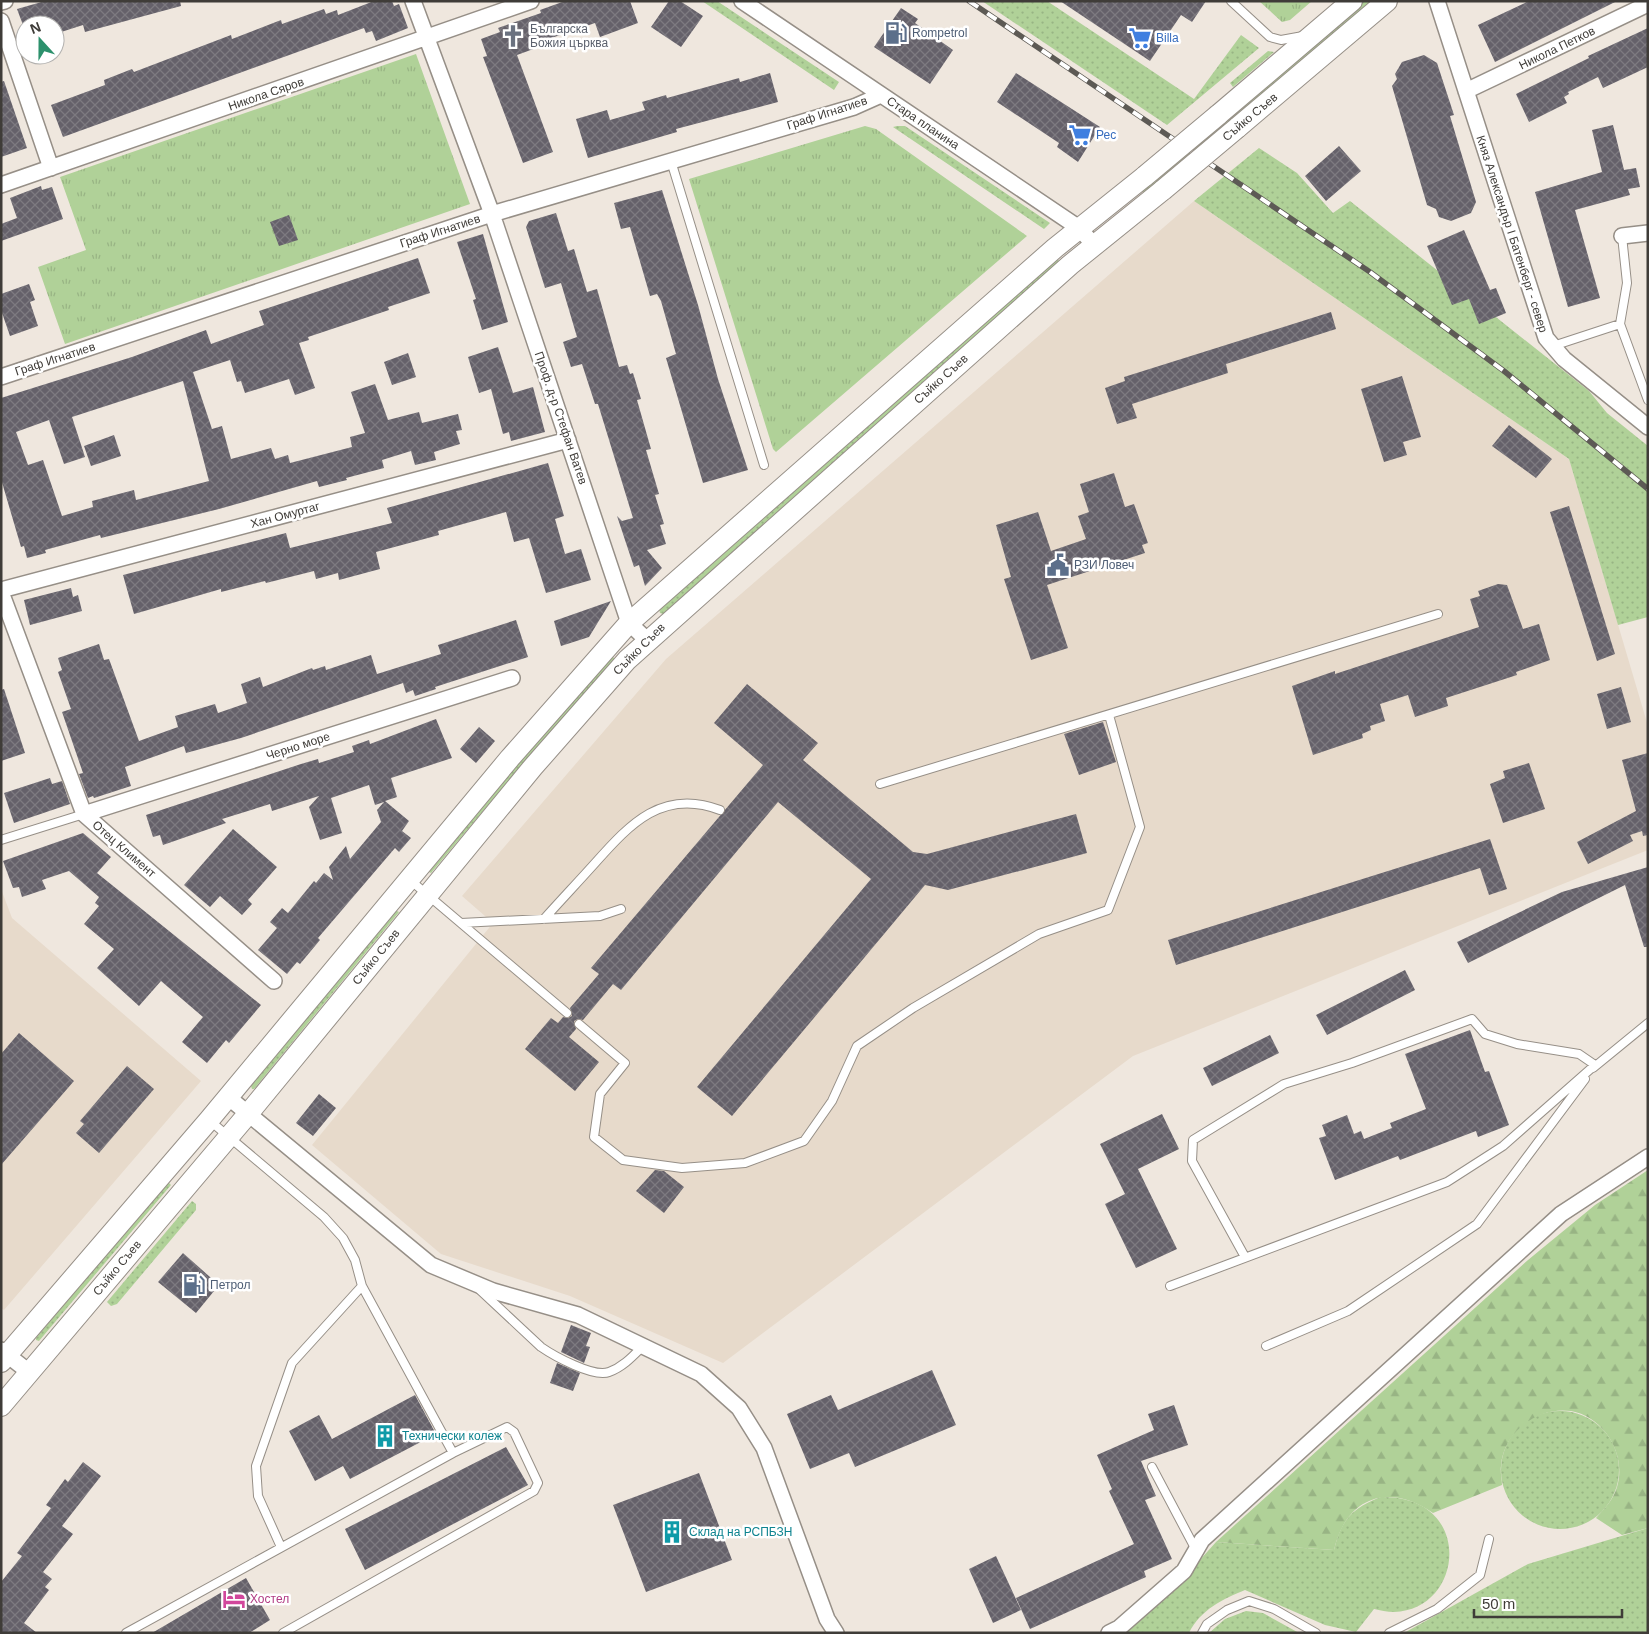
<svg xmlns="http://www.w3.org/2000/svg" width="1649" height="1634" font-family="Helvetica,sans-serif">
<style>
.built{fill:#e7dacb}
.grass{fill:url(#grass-dots)}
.forest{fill:url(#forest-firs)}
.park{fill:url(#park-tufts)}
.building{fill:url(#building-cross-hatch);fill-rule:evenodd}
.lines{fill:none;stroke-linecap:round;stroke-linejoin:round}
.service-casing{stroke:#968f87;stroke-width:10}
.minor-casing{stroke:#968f87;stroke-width:18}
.tertiary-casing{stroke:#968f87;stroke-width:22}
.service{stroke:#fff;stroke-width:8}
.minor{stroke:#fff;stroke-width:15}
.tertiary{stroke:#fff;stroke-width:20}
.rail-casing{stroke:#5d5a55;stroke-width:5.5}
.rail{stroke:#fff;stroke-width:4;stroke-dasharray:11;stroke-linecap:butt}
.tertiary-bridge-casing{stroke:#968f87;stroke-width:22;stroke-linecap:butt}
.tertiary-bridge{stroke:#fff;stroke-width:20}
.labels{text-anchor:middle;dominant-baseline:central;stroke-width:5;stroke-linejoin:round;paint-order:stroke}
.worship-label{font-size:12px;fill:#5b616d;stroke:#fff;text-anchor:start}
.service-label{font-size:12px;fill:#4e5e75;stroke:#fff;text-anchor:start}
.shop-label{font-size:12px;fill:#366cbe;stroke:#fff;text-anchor:start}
.street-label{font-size:12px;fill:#3f3c38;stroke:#fff}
.culture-label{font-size:12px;fill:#0d838f;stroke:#fff;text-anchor:start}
.hotel-label{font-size:12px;fill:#b23c85;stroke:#fff;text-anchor:start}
</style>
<defs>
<pattern id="grass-dots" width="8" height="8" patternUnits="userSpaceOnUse" patternTransform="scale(1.25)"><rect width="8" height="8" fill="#b0d198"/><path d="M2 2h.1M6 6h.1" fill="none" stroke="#98b484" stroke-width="1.8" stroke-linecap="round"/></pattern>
<pattern id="forest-firs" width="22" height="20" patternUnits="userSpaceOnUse" patternTransform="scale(1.25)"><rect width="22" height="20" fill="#b0d198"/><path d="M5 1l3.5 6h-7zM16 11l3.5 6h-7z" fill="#98b484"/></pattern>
<pattern id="park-tufts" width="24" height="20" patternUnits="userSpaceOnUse" patternTransform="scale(1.25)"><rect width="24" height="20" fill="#b0d198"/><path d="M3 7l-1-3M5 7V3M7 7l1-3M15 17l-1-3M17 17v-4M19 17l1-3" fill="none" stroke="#98b484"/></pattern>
<pattern id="building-cross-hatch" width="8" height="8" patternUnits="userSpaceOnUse" patternTransform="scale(1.25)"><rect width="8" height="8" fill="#65616a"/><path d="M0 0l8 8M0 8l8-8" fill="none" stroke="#7d7a80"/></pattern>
</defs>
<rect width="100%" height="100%" fill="#efe7de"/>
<path class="built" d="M1194,201L1569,459L1648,726V850L1133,1056L723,1363L570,1296L441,1254L312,1145L493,923L462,896L666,659Z
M1,889L12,918L201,1081L4,1310L1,1308Z"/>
<path class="grass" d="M702,1H717L839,82L834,90Z
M982,1H1047L1194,99L1241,35L1259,48L1167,125Z
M1364,1H1373L1143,193L1142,189Z
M1268,51L1274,52L1233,87L1230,83Z
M897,126H905L1050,223L1044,229L893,127Z
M1259,148L1297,173L1333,213L1350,201L1589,391L1607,413L1648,446V617L1618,625L1569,459L1194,201Z
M1057,258L1060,263L663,614L660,613L659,609Z
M612,656L615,659L542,741L431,873L429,872L538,738Z
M395,910L399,912L254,1089H252L251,1086Z
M167,1181L171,1185L39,1341L36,1340V1338Z
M192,1201L196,1204V1210L117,1304L111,1306L107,1302Z
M1501 1470a59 59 0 1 1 118 0a59 59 0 1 1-118 0Z
M1381,1497C1475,1495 1465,1610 1394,1612C1387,1612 1380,1610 1374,1609L1356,1632L1325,1625L1245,1590C1223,1599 1200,1610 1189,1633H1121L1165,1599L1216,1542L1334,1550C1341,1520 1352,1508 1381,1497Z
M1648,1528V1633H1404L1528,1564Z
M1246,1611L1263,1613L1299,1633H1209L1225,1619Z"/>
<path class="forest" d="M1648,1170V1528L1622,1535L1596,1518C1605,1508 1613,1500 1617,1487C1627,1454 1604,1417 1571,1411C1538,1406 1503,1432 1501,1466C1500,1472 1502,1479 1502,1485L1433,1513C1389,1482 1346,1497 1334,1550L1216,1542L1528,1260L1595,1205Z"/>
<path class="park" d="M1259,1H1312L1290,20L1282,22Z
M416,54L470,204L65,344L38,267L86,250L60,177Z
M865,126L876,129L1027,236L776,452L773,449L689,179Z"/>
<path class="building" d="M45,1H180L181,6L85,32L83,25L55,34V25H23L17,9Z
M374,1H392L394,6L399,4L408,28L376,41L372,31L366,33L364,28L63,137L51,105L105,85L104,80L132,69L134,72L231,35L232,39L281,20L282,24L324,9L326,14L337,10L338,15Z
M565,1H630L638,23L600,37L595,23L537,43L539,47L517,55L553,152L523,163L483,57L487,56L481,39L500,32L498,28L541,13L540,10Z
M669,1H680L703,16L681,47L651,27Z
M1060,1H1206L1192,22L1181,15L1150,61Z
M1529,1H1617L1495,62L1478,25Z
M901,8L918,19L915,23L953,50L930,84L874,47Z
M1648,28V67L1603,88L1598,77L1568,92L1569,94L1564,97L1567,103L1529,122L1516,94L1589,58L1588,56Z
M1424,55L1437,63L1454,115L1450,116L1476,202L1471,213L1451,221L1439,217L1436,209L1427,205L1392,86L1397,79L1395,74L1402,62Z
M770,73L778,102L676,129L677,132L588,158L576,119L607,110L610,120L645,110L642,102L666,95L667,98L739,78L740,82Z
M1016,73L1100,127L1078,162L1057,147L1059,143L997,102Z
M4,81L27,148L1,157V82Z
M1613,125L1624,170L1636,168L1640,187L1628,189L1630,195L1575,210L1600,298L1568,307L1535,192L1602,172L1592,130Z
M1339,146L1361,171L1326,201L1305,176Z
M41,186L42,190L52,187L63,219L1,241V224L17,218L10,198Z
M662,190L698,305L718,379L748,470L703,483L666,358L676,354L661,301L657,294L650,296L630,227L621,229L614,203Z
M556,213L568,251L574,249L587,292L597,289L619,367L627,365L630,374L633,373L641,399L637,400L651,449L646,450L659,494L655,495L664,524L660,525L666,544L647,550L662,568L645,586L639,565L634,567L617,516L622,521L633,518L598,404H595L582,364L571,367L563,342L577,337L561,283L545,288L526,227L529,221Z
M289,215L298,240L279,246L270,222Z
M1464,230L1490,290L1496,288L1506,313L1479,324L1469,299L1452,305L1427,246Z
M483,234L508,322L482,330L473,300L476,299L457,242Z
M418,258L430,293L388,307L389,310L308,337L309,340L299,343L315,388L295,395L289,379L245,393L241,381L237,382L230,360L193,372L212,429L222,426L231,459L271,448L275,459L288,455L290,463L352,447L350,437L365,433L351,392L375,384L388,420L419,412L422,423L458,414L462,430L456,431L460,444L434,452L436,460L415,465L411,451L382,460L384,468L346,478L347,480L319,487L317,481L219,509L101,538L100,535L45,550L46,553L27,558L24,546L21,547L1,479V398L132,357L206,330L211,344L264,325L259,311ZM183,381L209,481L136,500L134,490L92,501L93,507L62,516L43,460L28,465L16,432L49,420L64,464L85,457L72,417Z
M29,284L35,300L30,302L38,326L10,336L1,310V294Z
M1331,312L1336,329L1226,364L1228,373L1132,404L1137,418L1117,424L1105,388L1125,381L1124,377Z
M498,347L513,393L533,387L545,432L511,441L509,432L503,434L491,389L479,393L468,357Z
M408,353L416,377L392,385L384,362Z
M1402,376L1421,437L1403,442L1407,455L1384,462L1361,389Z
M1509,425L1552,459L1536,478L1492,446Z
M114,435L121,456L91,466L84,446Z
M548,463L564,516L555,519L565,554L581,549L591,580L546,593L529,538L514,542L506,512L438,531L439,535L376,552L380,569L339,580L338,573L316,579L314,571L266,583L265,581L221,592V589L134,614L123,575L286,533L290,548L392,523L387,508Z
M1114,473L1125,507L1134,504L1148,543L1142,545L1145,553L1047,585L1068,648L1031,660L1004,579L1011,577L996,525L1038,512L1051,551L1086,539L1078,516L1089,512L1080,484Z
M1569,506L1615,654L1597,661L1550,512Z
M1498,584L1507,585L1523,629L1539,624L1550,660L1516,672L1517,675L1446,698L1448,706L1415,717L1408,695L1380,704L1385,721L1370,726L1371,730L1362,734L1363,738L1313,755L1292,686L1335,671V674L1479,627L1470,599L1480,596L1478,591Z
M71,588L73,597L78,595L82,611L30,625L24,600Z
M611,601L589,637L561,646L554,621Z
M516,620L528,657L435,687L436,689L415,696L413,690L406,693L403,683L241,738L186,753L184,746L125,767L131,786L94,798L93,796L88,798L79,774L83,773L62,712L71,709L58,672L62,670L58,658L99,644L104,660L109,659L139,741L178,727L175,716L215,704L218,713L247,703L241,684L260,677L263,687L312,668L313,670L325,666L326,670L371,655L377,674L441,654L438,645Z
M747,684L818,743L803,760L913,852L927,854L1076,814L1087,853L948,890L925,885L732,1116L697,1087L871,879L778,802L621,990L613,984L583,1020L578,1019L574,1021L576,1029L569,1037L599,1062L575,1091L525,1049L551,1018L558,1023L563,1017L568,1018L572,1016L570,1008L599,974L591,968L763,765L714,723Z
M1621,687L1631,722L1607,729L1597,694Z
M4,689L25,753L1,761V690Z
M436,719L452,758L391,778L397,797L385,801L409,821L402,831L411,838L399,852L395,848L318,938L320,940L300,964L297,962L287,974L258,950L277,928L270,922L282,908L288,913L314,881L316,883L324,873L333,880L329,867L346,846L350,859L381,822L377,810L384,802L375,805L369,785L331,798L342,833L320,840L309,807L319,796L272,811L270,804L222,819L226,823L163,845L160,835L153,837L146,815L301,764L318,759L319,763L354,752L352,746L369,740L370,744Z
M1103,722L1116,762L1079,775L1064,734Z
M479,727L495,741L476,763L460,749Z
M1648,753V835L1643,836L1642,831L1630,835L1633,841L1588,864L1577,842L1636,811L1622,760Z
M1529,763L1545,809L1503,823L1490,784L1505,778L1503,771Z
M50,778L52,784L62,781L70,804L14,823L4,793Z
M233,829L277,867L248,900L252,904L242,915L220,896L210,907L184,885Z
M83,833L111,857L97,873L261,1005L229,1043L226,1040L207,1063L182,1042L203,1017L161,981L139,1006L97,968L114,949L84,924L99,906L95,903L99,897L69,871L42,880L46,889L22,897L19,887L13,888L3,861Z
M1490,839L1507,889L1489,895L1480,868L1176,965L1168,940Z
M1648,867V947H1644L1625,885L1468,963L1457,942L1562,892Z
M1405,970L1415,990L1327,1035L1316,1015Z
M1470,1030L1485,1072L1489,1071L1509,1125L1478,1137L1476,1131L1400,1160L1398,1156L1335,1180L1319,1138L1326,1136L1322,1125L1347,1115L1354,1134L1361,1131L1364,1139L1392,1128L1390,1123L1426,1109L1405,1054Z
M19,1033L74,1081L1,1165V1054Z
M1270,1035L1279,1053L1212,1086L1203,1068Z
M127,1066L154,1089L99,1153L76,1133L84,1124L80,1121Z
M319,1094L336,1108L313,1136L296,1123Z
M1162,1114L1179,1149L1138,1169L1177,1249L1136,1268L1105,1204L1125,1194L1100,1144Z
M655,1170L664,1171L684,1187L664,1213L636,1191Z
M183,1253L219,1285L196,1313L158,1282Z
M571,1325L591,1333L586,1346L590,1347L584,1363L561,1352Z
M557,1363L580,1373L573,1391L550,1383Z
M932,1370L956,1425L855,1467L849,1453L810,1469L787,1414L831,1395L838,1410Z
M415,1395L436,1434L350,1479L343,1466L315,1481L289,1431L319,1415L332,1439Z
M1174,1405L1188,1445L1141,1461L1156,1496L1145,1500L1172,1559L1144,1571L1146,1577L1030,1629L1016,1598L1134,1544L1109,1491L1112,1489L1097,1455L1154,1430L1148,1414Z
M506,1447L528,1485L365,1570L345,1529Z
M83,1462L101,1476L62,1526L73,1534L43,1572L52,1579L45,1587L49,1590L24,1623L37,1633H1V1582L22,1556L17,1553L51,1508L46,1505L65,1479L68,1482Z
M699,1473L732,1560L646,1592L613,1505Z
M996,1556L1021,1610L993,1623L969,1569Z
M246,1578L270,1620L249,1633H152Z"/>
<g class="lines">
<defs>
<path id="service" d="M1231,1L1270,37L1281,40L1303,36
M671,161L764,465
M1622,236L1627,283L1620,324L1648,400
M1553,346L1620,324
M880,784L1438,614
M1,840L84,814
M410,880L567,1013
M544,919C561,900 579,881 596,862C630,824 663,788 720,810
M461,923L600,916L621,909
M579,1024L625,1063L600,1094L594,1137L623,1160L682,1168L745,1163L804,1141L832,1101L857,1046L913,1008L1039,934L1108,910L1140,827L1109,715
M1593,1068L1648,1023
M1170,1286L1447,1182L1503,1146L1595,1065L1579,1054L1517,1044L1485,1034L1472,1019L1352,1063L1284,1084L1193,1140L1192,1161L1245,1257
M480,1290L541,1347C554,1356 594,1378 609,1372C623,1367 633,1356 643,1346
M1266,1346L1348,1311L1477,1224L1585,1079
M1152,1467L1196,1550
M281,1547L258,1496L256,1466L292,1363L362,1286
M126,1633L453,1453L362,1286L355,1260L343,1238L324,1217L209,1120
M283,1633L534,1491L538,1483L514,1432L507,1427L453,1453
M1202,1633L1207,1624L1227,1610L1249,1601L1274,1609L1316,1633
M1389,1633L1437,1609L1480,1575L1489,1539"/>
<path id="minor" d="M413,1L492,214L629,623L647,640
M742,1L1079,228L1094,245
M1437,1L1546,338L1564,359L1648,427
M1,2L5,1
M1,21L51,168
M1466,91L1648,4
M1,185L531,1
M1622,236L1648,233
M1,377L492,214L854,107L881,95
M1,590L568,440
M1,592L84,814L274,981
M84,814L512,678
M228,1097L431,1265L493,1291L578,1315L701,1374L739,1408L764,1448L827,1619L836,1633
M1,1350L29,1372
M1109,1633L1119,1628L1184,1571L1202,1540L1561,1214L1648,1157"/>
<path id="tertiary" d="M1218,115L1352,1
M1237,128L1387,1
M1,1362L209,1120L510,758L629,623L1055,248L1145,176
M1,1406L248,1114L533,767L627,660L1070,265L1163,190"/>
</defs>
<use href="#service" class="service-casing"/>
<use href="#minor" class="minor-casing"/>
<use href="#tertiary" class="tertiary-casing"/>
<use href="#service" class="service"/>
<use href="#minor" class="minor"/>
<use href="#tertiary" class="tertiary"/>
<defs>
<path id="rail" d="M969,1L1370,272L1504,371L1648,489"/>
</defs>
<use href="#rail" class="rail-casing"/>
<use href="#rail" class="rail"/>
<defs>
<path id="tertiary-bridge" d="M1145,176L1218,115
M1163,190L1237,128"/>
</defs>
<use href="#tertiary-bridge" class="tertiary-bridge-casing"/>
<use href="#tertiary-bridge" class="tertiary-bridge"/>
</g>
<defs>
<symbol id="fuel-bare" viewBox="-9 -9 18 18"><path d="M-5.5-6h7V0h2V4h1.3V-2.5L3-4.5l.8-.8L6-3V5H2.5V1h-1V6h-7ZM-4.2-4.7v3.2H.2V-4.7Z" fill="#5c6f8a" stroke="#fff" stroke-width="2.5" paint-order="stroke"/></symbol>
<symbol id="church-bare" viewBox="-9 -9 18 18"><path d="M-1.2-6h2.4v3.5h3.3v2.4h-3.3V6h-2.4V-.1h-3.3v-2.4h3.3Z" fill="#6b7280" stroke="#fff" stroke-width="2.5" paint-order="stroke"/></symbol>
<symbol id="supermarket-bare" viewBox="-9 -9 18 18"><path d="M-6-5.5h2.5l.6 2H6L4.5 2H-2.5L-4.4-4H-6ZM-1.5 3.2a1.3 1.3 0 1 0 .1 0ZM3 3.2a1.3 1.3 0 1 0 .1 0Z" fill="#3f7fe0" stroke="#fff" stroke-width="2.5" paint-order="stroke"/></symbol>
<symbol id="civic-bare" viewBox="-9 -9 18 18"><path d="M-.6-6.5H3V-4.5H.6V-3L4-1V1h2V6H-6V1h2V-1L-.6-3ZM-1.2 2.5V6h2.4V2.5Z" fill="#5c6f8a" stroke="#fff" stroke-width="2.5" paint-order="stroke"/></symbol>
<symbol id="building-bare" viewBox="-9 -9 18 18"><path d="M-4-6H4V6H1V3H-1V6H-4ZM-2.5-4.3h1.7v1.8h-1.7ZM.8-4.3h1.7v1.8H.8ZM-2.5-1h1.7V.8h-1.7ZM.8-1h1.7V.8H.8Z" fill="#0f9aa8" stroke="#fff" stroke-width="2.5" paint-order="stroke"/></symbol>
<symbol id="hotel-bare" viewBox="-9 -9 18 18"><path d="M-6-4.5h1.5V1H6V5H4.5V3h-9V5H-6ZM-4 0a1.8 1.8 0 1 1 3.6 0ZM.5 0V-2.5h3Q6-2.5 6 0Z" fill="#d1479c" stroke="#fff" stroke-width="2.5" paint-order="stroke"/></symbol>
</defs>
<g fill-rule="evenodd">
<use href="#fuel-bare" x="880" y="17" width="32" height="32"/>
<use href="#church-bare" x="497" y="20" width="32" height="32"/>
<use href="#supermarket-bare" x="1124" y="22" width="32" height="32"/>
<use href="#supermarket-bare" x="1064" y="119" width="32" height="32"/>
<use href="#civic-bare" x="1042" y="549" width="32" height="32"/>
<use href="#fuel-bare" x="178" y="1269" width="32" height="32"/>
<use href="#building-bare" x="369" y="1420" width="32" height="32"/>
<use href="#building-bare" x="656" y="1516" width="32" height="32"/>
<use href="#hotel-bare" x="218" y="1583" width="32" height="32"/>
</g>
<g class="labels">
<g class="worship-label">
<text x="530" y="29">Българска<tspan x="530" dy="14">Божия църква</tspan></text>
</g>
<g class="service-label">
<text x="912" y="33">Rompetrol</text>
<text x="1074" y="565">РЗИ Ловеч</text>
<text x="210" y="1285">Петрол</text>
</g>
<g class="shop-label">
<text x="1156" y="38">Billa</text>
<text x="1096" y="135">Рес</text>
</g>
<g class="street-label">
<text transform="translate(1557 48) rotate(-26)">Никола Петков</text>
<text transform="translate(266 94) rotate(-19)">Никола Сяров</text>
<text transform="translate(827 113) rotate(-18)">Граф Игнатиев</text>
<text transform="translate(1250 117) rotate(-40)">Съйко Съев</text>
<text transform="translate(923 123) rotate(34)">Стара планина</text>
<text transform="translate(440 231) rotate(-18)">Граф Игнатиев</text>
<text transform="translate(1512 234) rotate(72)">Княз Александър I Батенберг - север</text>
<text transform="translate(55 359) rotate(-18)">Граф Игнатиев</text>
<text transform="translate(941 379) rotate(-42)">Съйко Съев</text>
<text transform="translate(561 418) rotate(71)">Проф. д-р Стефан Ватев</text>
<text transform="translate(285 515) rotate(-15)">Хан Омуртаг</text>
<text transform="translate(639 649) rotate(-45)">Съйко Съев</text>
<text transform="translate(298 746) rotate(-18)">Черно море</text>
<text transform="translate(124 849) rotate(41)">Отец Климент</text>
<text transform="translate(376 957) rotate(-51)">Съйко Съев</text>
<text transform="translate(117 1268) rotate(-50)">Съйко Съев</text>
</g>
<g class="culture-label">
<text x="402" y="1436">Технически колеж</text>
<text x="689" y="1532">Склад на РСПБЗН</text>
</g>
<g class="hotel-label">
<text x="250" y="1599">Хостел</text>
</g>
</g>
<rect width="1649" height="1634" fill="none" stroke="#3f3c38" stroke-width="5"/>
<g transform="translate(40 40) rotate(339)"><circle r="24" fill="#ffffff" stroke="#b2b1af"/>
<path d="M0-4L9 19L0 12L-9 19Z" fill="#2c916c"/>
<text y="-8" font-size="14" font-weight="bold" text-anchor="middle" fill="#3f3c38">N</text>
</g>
<path d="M1474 1609v8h148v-8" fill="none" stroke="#3f3c38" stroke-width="2.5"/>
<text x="1482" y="1609" font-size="15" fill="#3f3c38" stroke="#ffffff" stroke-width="4" paint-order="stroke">50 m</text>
</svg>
